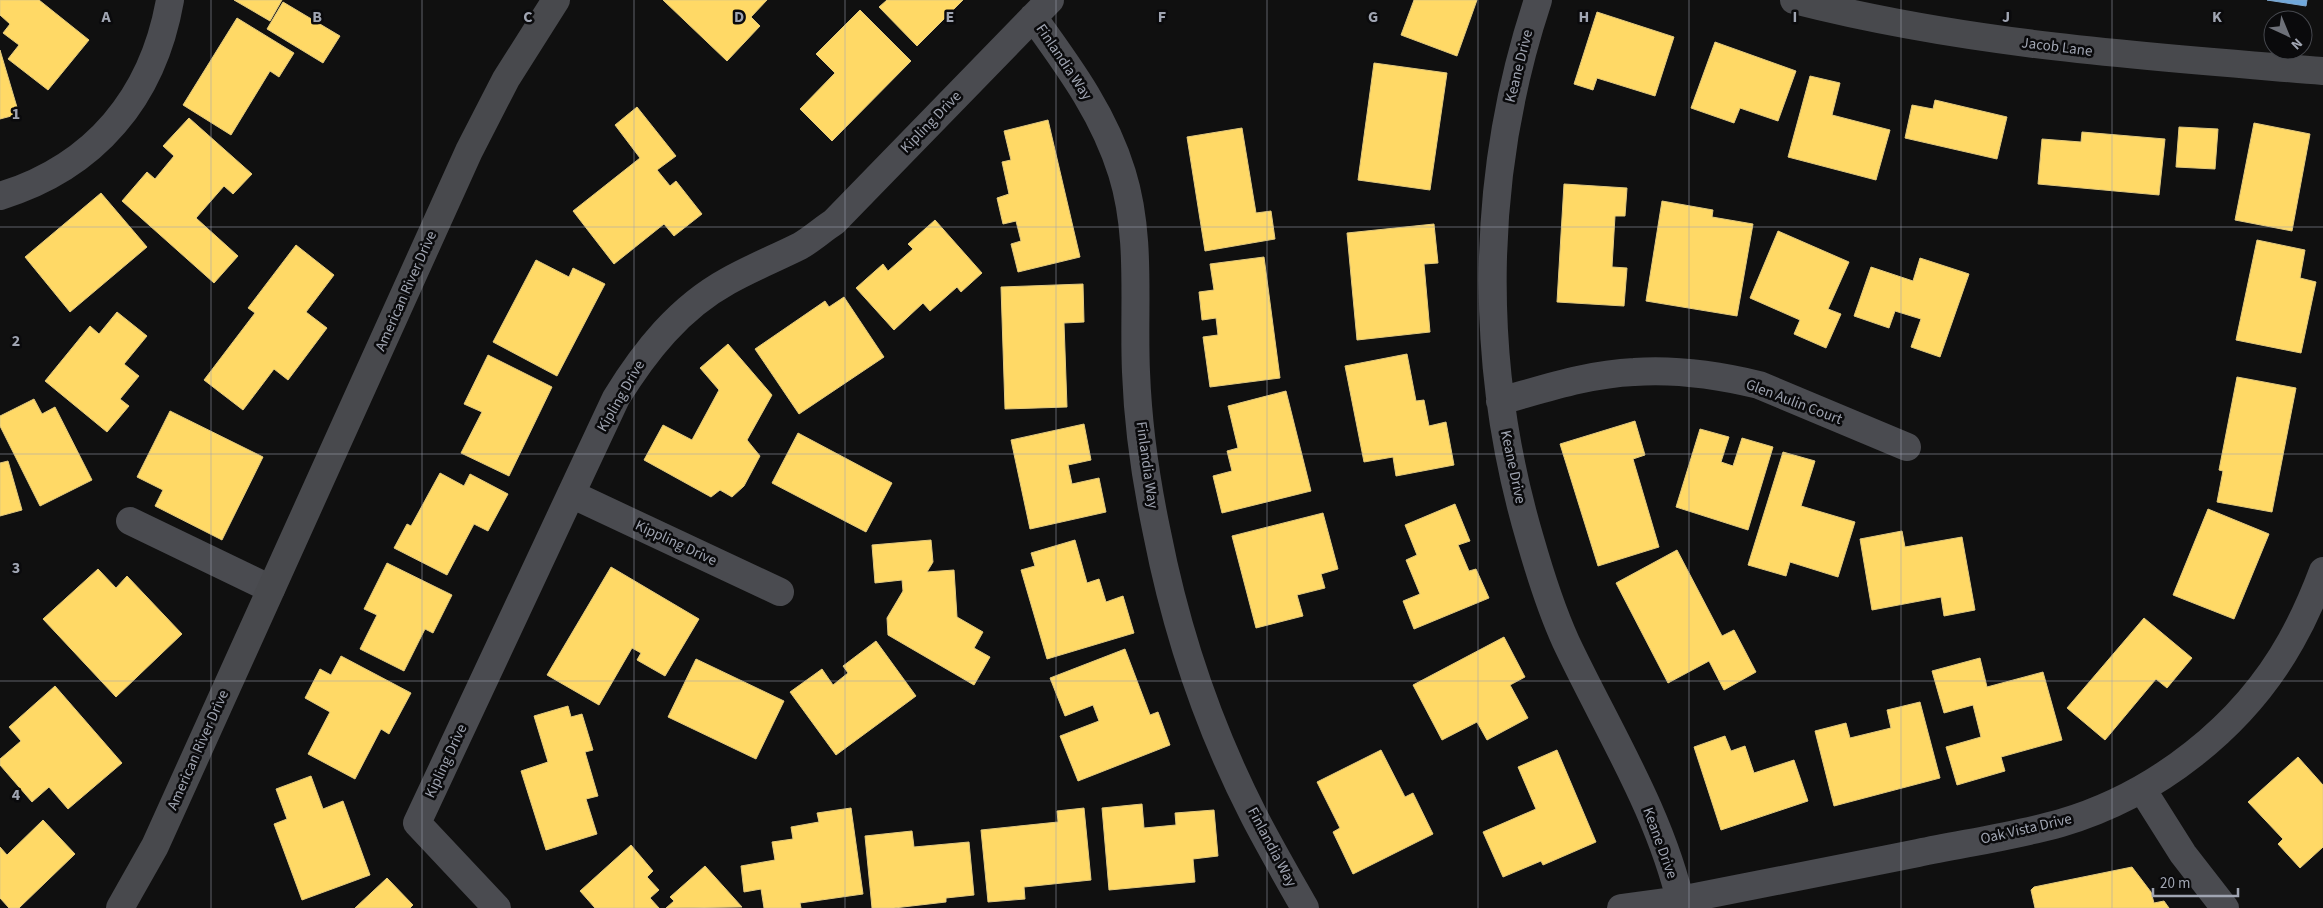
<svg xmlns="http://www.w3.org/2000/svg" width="2323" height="908" font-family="'Source Sans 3',sans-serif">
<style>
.homes{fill:#ffd966;stroke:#e2c97d}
.schools{fill:#6fa8dc;stroke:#7ea7cf}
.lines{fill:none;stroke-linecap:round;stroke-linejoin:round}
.street{stroke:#4a4b50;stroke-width:28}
.secondary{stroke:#48494d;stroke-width:28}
.grid{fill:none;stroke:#a0a5b2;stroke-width:1;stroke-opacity:0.55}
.labels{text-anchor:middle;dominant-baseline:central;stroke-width:5;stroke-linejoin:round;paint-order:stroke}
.street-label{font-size:15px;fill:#a0a5b2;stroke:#0a0a0c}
.grid-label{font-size:16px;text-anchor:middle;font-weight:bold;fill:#a0a5b2;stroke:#0a0a0c;stroke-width:5;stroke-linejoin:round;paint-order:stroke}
</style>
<rect width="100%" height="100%" fill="#101010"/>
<path class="homes" d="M0,0H39L89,40L48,90L8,59L19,45L3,33L10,24L0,15Z
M234,0H282L270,21Z
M663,0H767L751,17L760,26L727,61Z
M887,0H963L917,46L879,7Z
M1414,0H1477L1457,56L1401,35Z
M283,2L340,36L323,63L267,29Z
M860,10L911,61L832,141L800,109L835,73L816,54Z
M1597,12L1674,37L1655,96L1597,78L1593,90L1574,84Z
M237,18L294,53L279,77L270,71L231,135L183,105Z
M1715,42L1796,71L1778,121L1740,108L1734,123L1691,108Z
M0,50L19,114L0,119Z
M1374,63L1447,73L1430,190L1358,180Z
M1810,76L1840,83L1832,115L1890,130L1876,180L1788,157Z
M1935,100L2007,117L1997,159L1905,138L1912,105L1933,109Z
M637,107L676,156L657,170L670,186L676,181L702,214L674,236L664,224L614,264L573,211L640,158L615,125Z
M189,118L252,174L233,194L224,186L196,218L238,256L214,283L122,201L147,172L155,179L174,156L163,146Z
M1048,120L1080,257L1018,272L1011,244L1021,241L1016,221L1003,224L997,198L1009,194L1002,162L1011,160L1004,131Z
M2254,123L2310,134L2292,231L2235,220Z
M2179,127L2218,129L2215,169L2176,167Z
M1242,128L1256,213L1271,211L1275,239L1205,251L1187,137Z
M2082,132L2165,139L2159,195L2038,184L2042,139L2081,142Z
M1564,184L1627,188L1625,216H1615L1612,267L1627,268L1624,306L1557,302Z
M101,193L147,247L70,312L25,257Z
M1662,201L1713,210L1712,217L1753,224L1737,316L1646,301Z
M935,220L982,273L961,292L957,287L930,311L923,303L894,330L856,288L883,264L888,271L913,249L908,244Z
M1434,224L1438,263L1424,264L1430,332L1357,340L1347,233Z
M1778,231L1849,262L1828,309L1841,314L1826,348L1794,334L1800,320L1750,298Z
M2257,240L2305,250L2300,278L2316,282L2301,353L2236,340Z
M296,245L334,275L306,312L327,328L288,380L274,369L243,410L204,380L255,313L248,308Z
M1264,257L1280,378L1210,387L1203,337L1218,335L1216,318L1202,320L1199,292L1214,290L1210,264Z
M1920,258L1969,274L1940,357L1911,347L1921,319L1895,311L1889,328L1854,316L1871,267L1913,281Z
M536,260L569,277L573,268L605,284L557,376L493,342Z
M1083,284L1084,322L1064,323L1067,407L1005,409L1001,287Z
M844,297L884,357L799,414L755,349L825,301L829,307Z
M117,312L147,336L124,364L139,376L120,399L129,406L107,432L45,381L90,326L99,334Z
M728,344L772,395L747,440L760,456L744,486L732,497L720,490L711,497L644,460L663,425L692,440L719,390L700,368Z
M1407,354L1416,401L1424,400L1429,426L1446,422L1454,465L1396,476L1393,457L1364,462L1345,366Z
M488,355L552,387L509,476L461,453L482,412L464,404Z
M2237,377L2296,388L2272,512L2217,502L2223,471L2219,470Z
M1286,391L1311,491L1222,513L1213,476L1232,471L1227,451L1238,448L1228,406Z
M34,399L42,414L55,407L92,480L40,506L0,426V416Z
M170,411L263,457L222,540L155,506L163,490L137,477Z
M1635,421L1645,455L1633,459L1659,547L1598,566L1560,444Z
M1084,424L1091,460L1068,465L1072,484L1099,478L1106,512L1030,529L1011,440Z
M1700,429L1729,437L1721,462L1733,466L1742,438L1773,447L1748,530L1676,507Z
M798,433L892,483L866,532L772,483Z
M1783,452L1815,461L1801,506L1855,522L1838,577L1790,562L1786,576L1748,565Z
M8,461L22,510L0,516V463Z
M440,473L464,486L470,474L508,494L488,531L474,524L447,575L394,548L407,524L411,526Z
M1455,504L1470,541L1458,545L1469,571L1476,569L1489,598L1414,629L1403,601L1420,594L1406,560L1417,555L1405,525Z
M2208,509L2269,534L2234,619L2173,595Z
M1323,513L1338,569L1321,574L1325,588L1297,595L1303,616L1256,628L1232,536Z
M1902,531L1905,547L1962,537L1975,610L1944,616L1941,597L1872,610L1860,539Z
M931,540L933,562L927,572L954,570L957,617L983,632L974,648L990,657L974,685L888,635L887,618L903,591L902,580L875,583L872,545Z
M1075,540L1087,583L1099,579L1106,602L1123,596L1134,633L1047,659L1021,570L1035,566L1031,553Z
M1677,550L1722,636L1734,630L1756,672L1724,690L1709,661L1668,683L1616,583Z
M387,563L452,595L433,633L425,629L404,671L360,649L377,615L364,609Z
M611,567L699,619L665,676L637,660L641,653L632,648L599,705L547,675Z
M98,569L116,588L127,576L182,634L116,697L43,619Z
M2144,618L2192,658L2167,688L2156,679L2105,740L2067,708Z
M1504,637L1525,677L1510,685L1528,718L1487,740L1477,722L1442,740L1413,685Z
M876,641L916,696L836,755L790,692L822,669L833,685L848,673L843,666Z
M1125,649L1150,715L1158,712L1170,745L1078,781L1060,736L1099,721L1093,705L1065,716L1050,678Z
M341,656L411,693L389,734L381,729L355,779L308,754L330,712L305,698L320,669L331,675Z
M1980,658L1987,687L2043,672L2062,740L2001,757L2005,771L1957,785L1946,747L1981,737L1973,705L1944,713L1932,671Z
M696,659L784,701L756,759L668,717Z
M55,686L122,763L68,809L49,787L32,802L0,765V759L21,741L9,727Z
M1920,702L1940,778L1834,806L1815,731L1846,723L1850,738L1891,728L1887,710Z
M568,706L571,717L582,714L593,750L585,752L598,796L586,799L597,834L546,850L521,771L548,762L534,716Z
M1725,736L1731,751L1745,746L1754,773L1794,760L1808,801L1721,830L1694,747Z
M1381,750L1405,797L1413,793L1433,834L1353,874L1333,832L1340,828L1317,782Z
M1557,750L1596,842L1543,865L1541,861L1503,877L1483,832L1536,809L1518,767Z
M2298,757L2323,785V847L2300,868L2278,844L2283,839L2248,802Z
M311,776L323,809L343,801L370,875L302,900L274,824L287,819L276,789Z
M1142,804L1144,828L1176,825L1175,813L1214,810L1218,856L1193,859L1195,882L1109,890L1102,808Z
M851,808L863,894L800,903L801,908H764L761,889L744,892L741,866L775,860L772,842L793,839L791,827L819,822L817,813Z
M1084,808L1091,880L1024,887L1025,899L988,902L981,830L1058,822L1057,811Z
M43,820L75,854L19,908H9L0,898V847L7,855Z
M912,831L914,847L969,842L974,895L946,898V902L894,908H872L865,836Z
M631,845L653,871L647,877L659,890L650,898L659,908H595L580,891Z
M705,866L742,907L666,908L674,901L670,897Z
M2132,867L2151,892L2154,903L2164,901L2169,908H2035L2031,890L2034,887Z
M387,878L413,905L410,908H355Z"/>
<path class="schools" d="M2267,0H2307L2306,6Z"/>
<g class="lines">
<path class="street" d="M1538,0C1480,175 1478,363 1530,539C1540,574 1551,609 1566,642C1607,729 1661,813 1682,908
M1033,17C1069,67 1104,114 1122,173C1142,237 1133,307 1136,372C1138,426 1146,481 1157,533C1176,630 1209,728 1254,816C1270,847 1288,878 1305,908
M0,196C95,167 153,97 170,0
M1500,401C1544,389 1588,374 1634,372C1676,369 1718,375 1759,385L1907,447
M571,494L780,592
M130,521L271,589
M2142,789L2183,854L2225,908
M497,908L417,823L616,398C645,351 679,308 728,281C751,268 776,258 800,246C812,239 823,229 834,222L1050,0
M1621,908L1680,900C1760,884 1839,869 1918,853C1966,843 2015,836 2061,823C2156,795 2243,727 2291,641C2304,618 2314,595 2323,571"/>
<path class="secondary" d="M1794,0C1970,45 2143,56 2323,71
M120,908L155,846L469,151L506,79L556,0"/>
</g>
<path class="grid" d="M211,0V908M422,0V908M634,0V908M845,0V908M1056,0V908M1267,0V908M1478,0V908M1689,0V908M1901,0V908M2112,0V908M0,227H2323M0,454H2323M0,681H2323"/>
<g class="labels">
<g class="street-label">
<text transform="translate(2057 47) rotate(7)">Jacob Lane</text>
<text transform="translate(1064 62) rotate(56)">Finlandia Way</text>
<text transform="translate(1519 66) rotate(-76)">Keane Drive</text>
<text transform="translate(931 122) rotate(-46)">Kipling Drive</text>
<text transform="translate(406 291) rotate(-66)">American River Drive</text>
<text transform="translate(621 396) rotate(-60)">Kipling Drive</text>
<text transform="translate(1794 402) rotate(21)">Glen Aulin Court</text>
<text transform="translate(1147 465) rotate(82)">Finlandia Way</text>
<text transform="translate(1513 467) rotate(78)">Keane Drive</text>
<text transform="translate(676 543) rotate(25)">Kippling Drive</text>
<text transform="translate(198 750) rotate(-66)">American River Drive</text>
<text transform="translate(446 761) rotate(-65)">Kipling Drive</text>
<text transform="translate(2026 829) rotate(-13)">Oak Vista Drive</text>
<text transform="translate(1660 843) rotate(70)">Keane Drive</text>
<text transform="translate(1272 847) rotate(62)">Finlandia Way</text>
</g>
</g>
<g class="grid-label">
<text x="106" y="22">A</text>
<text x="317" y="22">B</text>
<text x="528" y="22">C</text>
<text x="739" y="22">D</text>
<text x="950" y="22">E</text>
<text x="1162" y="22">F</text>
<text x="1373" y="22">G</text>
<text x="1584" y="22">H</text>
<text x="1795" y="22">I</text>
<text x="2006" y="22">J</text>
<text x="2217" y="22">K</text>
<text x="16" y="119">1</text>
<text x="16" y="346">2</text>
<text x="16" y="573">3</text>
<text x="16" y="800">4</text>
</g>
<g transform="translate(2288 35) rotate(136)"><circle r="24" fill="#0a0a0c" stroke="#46484e"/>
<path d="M0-4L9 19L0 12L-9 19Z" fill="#6e7179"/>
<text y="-8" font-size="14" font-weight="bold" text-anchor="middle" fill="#a0a5b2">N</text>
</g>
<path d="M2153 888v8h85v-8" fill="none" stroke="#a0a5b2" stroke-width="2.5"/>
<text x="2160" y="888" font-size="15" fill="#a0a5b2" stroke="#0a0a0c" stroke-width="4" paint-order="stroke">20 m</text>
</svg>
